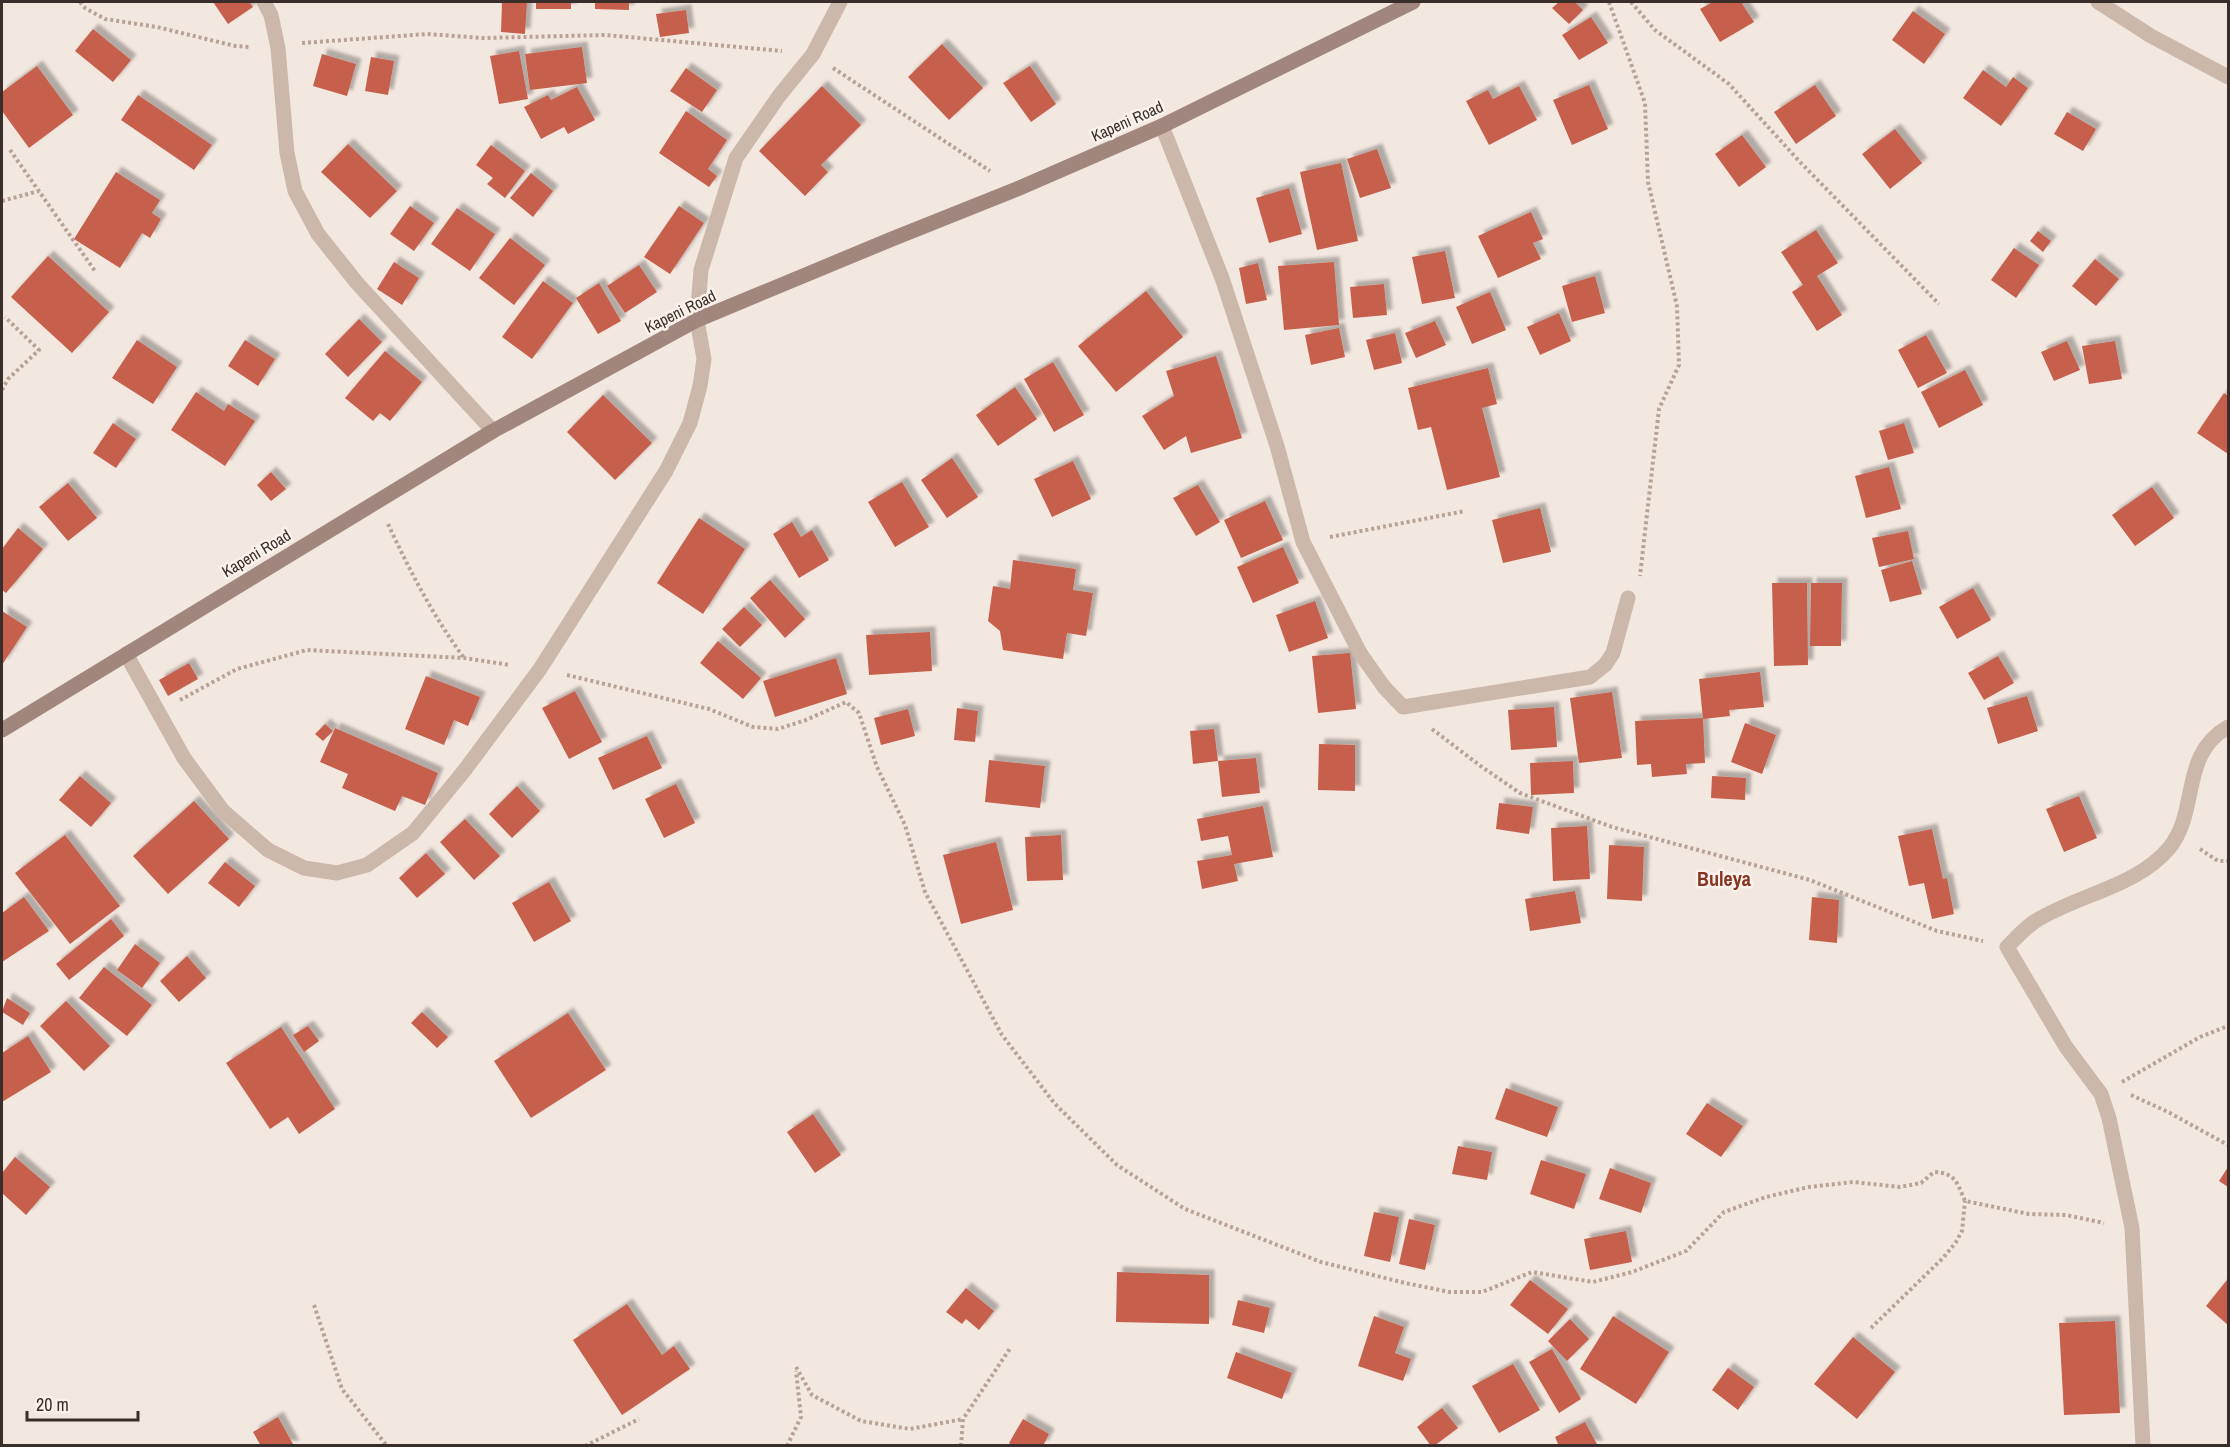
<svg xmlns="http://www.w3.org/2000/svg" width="2230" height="1447" font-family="'Archivo Narrow',sans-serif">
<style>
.building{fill:#c65f4b;filter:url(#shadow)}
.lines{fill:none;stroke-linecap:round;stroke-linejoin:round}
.path{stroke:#b8a195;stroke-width:4;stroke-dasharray:3 3;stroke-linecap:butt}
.street{stroke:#ccb7ab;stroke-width:15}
.secondary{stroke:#a0867c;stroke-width:15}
.labels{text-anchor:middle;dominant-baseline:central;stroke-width:5;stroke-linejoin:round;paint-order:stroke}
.street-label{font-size:16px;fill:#3a2e2a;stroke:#faf3ec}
.quarter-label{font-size:20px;font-weight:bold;fill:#893323;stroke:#faf3ec}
</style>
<defs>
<filter id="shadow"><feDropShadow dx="5.5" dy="-5.5" stdDeviation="1.5" flood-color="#0004"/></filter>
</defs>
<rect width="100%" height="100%" fill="#f3e8e0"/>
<path class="building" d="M213,2H249L253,7L228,24Z
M502,2H527L525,34L501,32Z
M536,2H571V9H536Z
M595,2H629V10L595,9Z
M1559,2H1575L1583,10L1569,24L1552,8Z
M1713,2H1741L1754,22L1720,42L1700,9Z
M686,10L689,33L660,37L656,14Z
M1913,11L1945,34L1924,64L1892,40Z
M1591,17L1608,43L1579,60L1562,35Z
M93,29L131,60L113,82L75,51Z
M942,44L983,88L949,120L908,77Z
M582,47L587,83L530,90L525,54Z
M519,51L528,99L499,104L490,56Z
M322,54L356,64L347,96L313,86Z
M371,57L394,61L388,95L365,91Z
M37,66L73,115L29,148L2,111V92Z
M1030,66L1056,104L1031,122L1003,83Z
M686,68L717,90L702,112L670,91Z
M1983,70L2006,87L2013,77L2028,88L2001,126L1963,98Z
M1589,85L1608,129L1572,145L1553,100Z
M1815,85L1836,116L1796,144L1774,112Z
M822,86L861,125L821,165L828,172L805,196L759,151Z
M1519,86L1537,120L1489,145L1466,101L1488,90L1493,99Z
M577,87L595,120L568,134L564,127L541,139L524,107L548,95L551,100Z
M138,95L212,145L194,170L121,120Z
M686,111L727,140L708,169L717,176L709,187L659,153Z
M2067,112L2096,129L2083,151L2054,134Z
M1895,129L1922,163L1890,189L1862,154Z
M1742,135L1766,167L1739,187L1715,154Z
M348,144L397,191L370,218L321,172Z
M491,145L525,171L505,198L487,184L493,178L476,165Z
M1377,149L1391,188L1360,198L1347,159Z
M1341,163L1358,241L1317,250L1300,172Z
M116,172L160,200L152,213L161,219L150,238L142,233L120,268L74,239Z
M531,173L553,191L533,217L510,198Z
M1289,188L1302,234L1269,243L1256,198Z
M410,206L434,223L414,251L390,234Z
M679,206L704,223L670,274L644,257Z
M457,208L495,234L470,271L431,244Z
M1531,212L1543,239L1533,243L1541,259L1498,278L1478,236Z
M1816,230L1838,263L1817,276L1842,315L1817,331L1792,292L1803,285L1781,252Z
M2038,231L2051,241L2043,252L2030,241Z
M510,238L545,265L514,305L479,278Z
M2014,248L2039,265L2016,298L1991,280Z
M1445,251L1455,298L1422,304L1412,257Z
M48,256L109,312L72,353L11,297Z
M2095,259L2119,279L2096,306L2072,286Z
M394,262L419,278L402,305L377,289Z
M1334,262L1339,325L1284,330L1278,266Z
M1258,263L1267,300L1246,304L1239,268Z
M639,265L657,292L625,313L607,286Z
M1595,276L1605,313L1572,322L1562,286Z
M543,281L573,303L532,359L502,337Z
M599,283L621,321L598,334L576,298Z
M1384,284L1387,315L1353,318L1350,287Z
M1146,291L1183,337L1116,392L1078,346Z
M1490,292L1506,330L1472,344L1456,307Z
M1559,313L1571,341L1540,355L1527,327Z
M359,319L382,342L348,377L325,354Z
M1435,321L1446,345L1416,358L1405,333Z
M1339,328L1345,357L1311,365L1305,335Z
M1395,333L1402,363L1374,370L1366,340Z
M1926,335L1947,373L1918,388L1898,350Z
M137,340L177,367L153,404L112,378Z
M245,340L275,359L258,386L228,366Z
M2067,341L2080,370L2054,381L2041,352Z
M2115,341L2122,379L2089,384L2082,346Z
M385,351L422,382L390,421L380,413L373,421L345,398Z
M1216,356L1242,438L1191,453L1186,436L1164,450L1142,416L1174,396L1166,371Z
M1053,362L1084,415L1054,432L1024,379Z
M1488,368L1497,404L1482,408L1500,477L1447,490L1431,427L1418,430L1408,388Z
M1965,370L1983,405L1939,428L1921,392Z
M1015,387L1037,419L998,446L976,415Z
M196,392L224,411L228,404L255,421L225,466L171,430Z
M2224,393L2228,396V454L2197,433Z
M603,395L652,443L615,480L567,432Z
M113,423L136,439L116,468L93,453Z
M1904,423L1914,453L1888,460L1879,431Z
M952,458L978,497L947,518L921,480Z
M1073,461L1091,499L1052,517L1034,479Z
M1889,467L1901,509L1866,518L1855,476Z
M271,472L286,489L271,501L257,485Z
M902,482L929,527L895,547L868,502Z
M68,483L97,518L68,541L39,507Z
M1198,485L1220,522L1196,536L1173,498Z
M2152,487L2174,518L2135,546L2112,515Z
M1265,501L1283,540L1241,558L1224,520Z
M1540,508L1551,552L1503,563L1492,520Z
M699,518L745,549L703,614L657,583Z
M792,522L801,537L812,530L829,560L799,578L773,534Z
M18,528L43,549L6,593L2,590V549Z
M1908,531L1914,559L1879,567L1872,538Z
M1283,547L1299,583L1253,603L1237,567Z
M1013,560L1076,569L1073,590L1093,593L1086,636L1067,633L1063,659L1003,650L1000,631L988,621L993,586L1010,589Z
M1912,561L1922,594L1890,602L1881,570Z
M770,580L805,619L785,638L750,598Z
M1772,583H1807L1808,665L1774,666Z
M1811,583H1842L1841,646H1810Z
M1973,588L1991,620L1957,639L1939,607Z
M1315,601L1328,638L1289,652L1276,615Z
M744,607L762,625L740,647L722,629Z
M2,611L27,627L2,665Z
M930,632L932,671L869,675L866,635Z
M718,641L761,678L743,699L700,663Z
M1350,653L1356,709L1318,713L1312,656Z
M1998,656L2014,683L1984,700L1968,673Z
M836,658L847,694L775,717L763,681Z
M189,663L198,679L168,696L159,680Z
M1760,672L1764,707L1729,710L1730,716L1703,719L1699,679Z
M426,676L480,697L468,726L454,720L444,745L405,729Z
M575,691L602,742L569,759L542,708Z
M1612,692L1622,758L1579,763L1570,698Z
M2027,696L2038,731L1998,744L1987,708Z
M1554,707L1557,747L1511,750L1508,710Z
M957,708L978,711L975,742L954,740Z
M908,709L915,736L881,745L874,718Z
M1703,718L1705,763L1686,764L1687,774L1652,777L1651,764L1637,765L1635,721Z
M1745,723L1776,735L1762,774L1731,762Z
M325,724L333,731L323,741L315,734Z
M335,728L438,773L425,805L402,796L395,811L342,788L348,774L320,762Z
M1214,729L1218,761L1193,764L1190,731Z
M647,736L662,768L613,790L598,758Z
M1319,744L1355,745V791L1318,790Z
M1256,758L1260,793L1222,797L1218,761Z
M989,760L1045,766L1040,808L985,802Z
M1573,761L1574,793L1531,795L1530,763Z
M80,776L111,803L91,827L59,800Z
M1712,776L1746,778L1745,800L1711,798Z
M676,784L695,823L664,838L645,799Z
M517,786L540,811L512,838L489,814Z
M2079,796L2097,838L2064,852L2046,809Z
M194,801L229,839L168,894L133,856Z
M1499,803L1533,807L1529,834L1496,829Z
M1263,806L1273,857L1234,864L1238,881L1202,889L1197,861L1232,855L1228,836L1201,841L1197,819Z
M465,819L500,856L474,880L440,842Z
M1587,826L1590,879L1553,881L1551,828Z
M1932,829L1943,879L1947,878L1954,914L1932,919L1924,883L1909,886L1898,836Z
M65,835L120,906L70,944L15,873Z
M1061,835L1063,880L1027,881L1025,837Z
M996,842L1013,910L961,924L943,855Z
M1609,845L1644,847L1642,901L1607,899Z
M426,853L445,874L417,898L399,878Z
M225,862L255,886L239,907L208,883Z
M549,882L571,921L534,942L512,903Z
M1575,891L1581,923L1530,931L1525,899Z
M24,897L49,931L2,962V913Z
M1812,897L1839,900L1837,943L1809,940Z
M111,919L124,936L69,980L56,964Z
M135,944L160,963L142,988L117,970Z
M187,956L206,978L179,1002L160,981Z
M104,967L152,1005L127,1036L79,998Z
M7,998L30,1013L23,1025L2,1012Z
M66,1001L110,1046L84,1071L40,1026Z
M422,1012L448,1037L437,1048L411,1023Z
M568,1013L606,1070L531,1118L494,1061Z
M308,1026L319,1041L304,1052L293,1035Z
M281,1027L335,1109L299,1134L288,1117L270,1129L226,1063Z
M28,1036L51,1072L2,1102V1053Z
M1506,1088L1558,1107L1547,1137L1495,1119Z
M1707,1103L1743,1126L1721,1157L1686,1134Z
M813,1114L841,1155L815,1173L787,1132Z
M1458,1146L1492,1152L1487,1180L1452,1174Z
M15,1157L50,1187L26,1215L2,1193V1173Z
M1541,1160L1586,1174L1574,1209L1530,1194Z
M2228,1167V1187L2219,1181Z
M1610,1168L1651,1183L1641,1213L1599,1199Z
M1374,1212L1399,1217L1390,1262L1364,1256Z
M1409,1219L1435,1225L1425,1270L1399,1264Z
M1626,1231L1632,1262L1590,1270L1584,1239Z
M1117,1272L1209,1275V1324L1116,1322Z
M1530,1280L1568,1309L1548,1334L1510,1305Z
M2227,1280L2228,1281V1325L2206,1306Z
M966,1288L994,1311L979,1330L966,1319L962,1324L946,1312Z
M1238,1300L1270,1308L1264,1333L1232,1325Z
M627,1304L662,1355L674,1346L690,1369L622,1415L573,1340Z
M1374,1316L1404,1327L1395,1353L1411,1359L1403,1381L1358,1366Z
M1613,1316L1669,1352L1636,1404L1580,1369Z
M1570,1319L1589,1339L1567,1361L1548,1341Z
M2115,1321L2120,1413L2064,1415L2059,1323Z
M1853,1337L1895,1372L1857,1419L1814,1384Z
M1552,1349L1581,1399L1559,1413L1529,1362Z
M1236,1352L1292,1373L1282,1399L1227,1378Z
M1513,1364L1540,1410L1499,1433L1472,1386Z
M1728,1368L1754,1387L1738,1410L1712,1390Z
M1442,1408L1458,1428L1434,1446H1431L1417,1427Z
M278,1417L294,1446H261L253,1432Z
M1023,1419L1049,1434L1043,1446H1013L1009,1443Z
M1585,1422L1598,1446H1559L1555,1437Z"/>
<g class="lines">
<path class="path" d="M80,2L85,8L105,19L157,27L235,46L250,47
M1609,2L1645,103L1648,182L1677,306L1679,365L1659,409L1640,576
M1631,2L1655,30L1729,84L1800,162L1939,304
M302,43L427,34L483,38L606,35L782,51
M833,68L990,171
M10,150L95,271
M2,201L39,191
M2,390L8,379L39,350L5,317
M388,524C410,571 433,616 464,658
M1330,537L1465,511
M567,675L709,709L753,727L778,729L806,720L846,702L859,713L877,767L905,825L925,892L1002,1035L1055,1104L1117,1165L1185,1209L1321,1262L1405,1283L1450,1292H1482L1532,1272L1593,1282L1632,1272L1686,1251L1724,1212L1766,1197L1809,1187L1853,1182L1900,1187L1921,1183L1934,1172C1956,1173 1957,1183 1965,1201L2029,1214L2066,1215L2104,1223
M180,700L237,669L307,650L464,658L510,665
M1432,729L1482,767L1520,793L1612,827L1810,880L1937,931L1983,941
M2200,849L2218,861H2228
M2122,1082L2200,1037L2228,1026
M2131,1095L2168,1112L2228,1145
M314,1305L342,1389L387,1446
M1871,1328L1944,1257L1956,1242L1962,1231L1965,1201
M796,1367L812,1395L861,1421L910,1429L963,1419
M585,1446L639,1419
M787,1446L801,1417L796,1371
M961,1446L963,1419L1011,1347"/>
<path class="street" d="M264,2L271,15L278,48L287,153L295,191L318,234L357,283L493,431
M2098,2L2151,36L2228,77
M1162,126L1222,278L1277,446L1303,542L1360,653L1384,687L1403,707L1590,677L1605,665L1613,653L1628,598
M126,654L184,758L223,811L268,850L304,868L337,873L367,865L413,833L464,771L540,669L666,471L690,423L700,386L704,359L697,320L701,270L736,158L779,96L813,54L840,2
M2143,1446L2132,1228L2109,1118L2101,1094L2066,1047L2007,947C2015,939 2024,929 2034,922C2075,895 2138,887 2170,847C2199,810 2180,754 2228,727"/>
<path class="secondary" d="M2,730L493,431L697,320L892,239L1017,189L1162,126L1413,2"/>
</g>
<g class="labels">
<g class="street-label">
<text transform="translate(1127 121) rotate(-24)">Kapeni Road</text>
<text transform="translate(680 311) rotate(-26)">Kapeni Road</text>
<text transform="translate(256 553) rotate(-31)">Kapeni Road</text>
</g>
<g class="quarter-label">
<text x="1724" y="878">Buleya</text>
</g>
</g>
<rect width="2230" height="1447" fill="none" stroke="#3a2e2a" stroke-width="6"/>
<path d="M27 1411v9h111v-9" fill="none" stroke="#3a2e2a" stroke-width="3"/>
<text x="36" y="1411" font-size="18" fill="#3a2e2a" stroke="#faf3ec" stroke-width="4.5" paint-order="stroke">20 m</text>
</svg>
